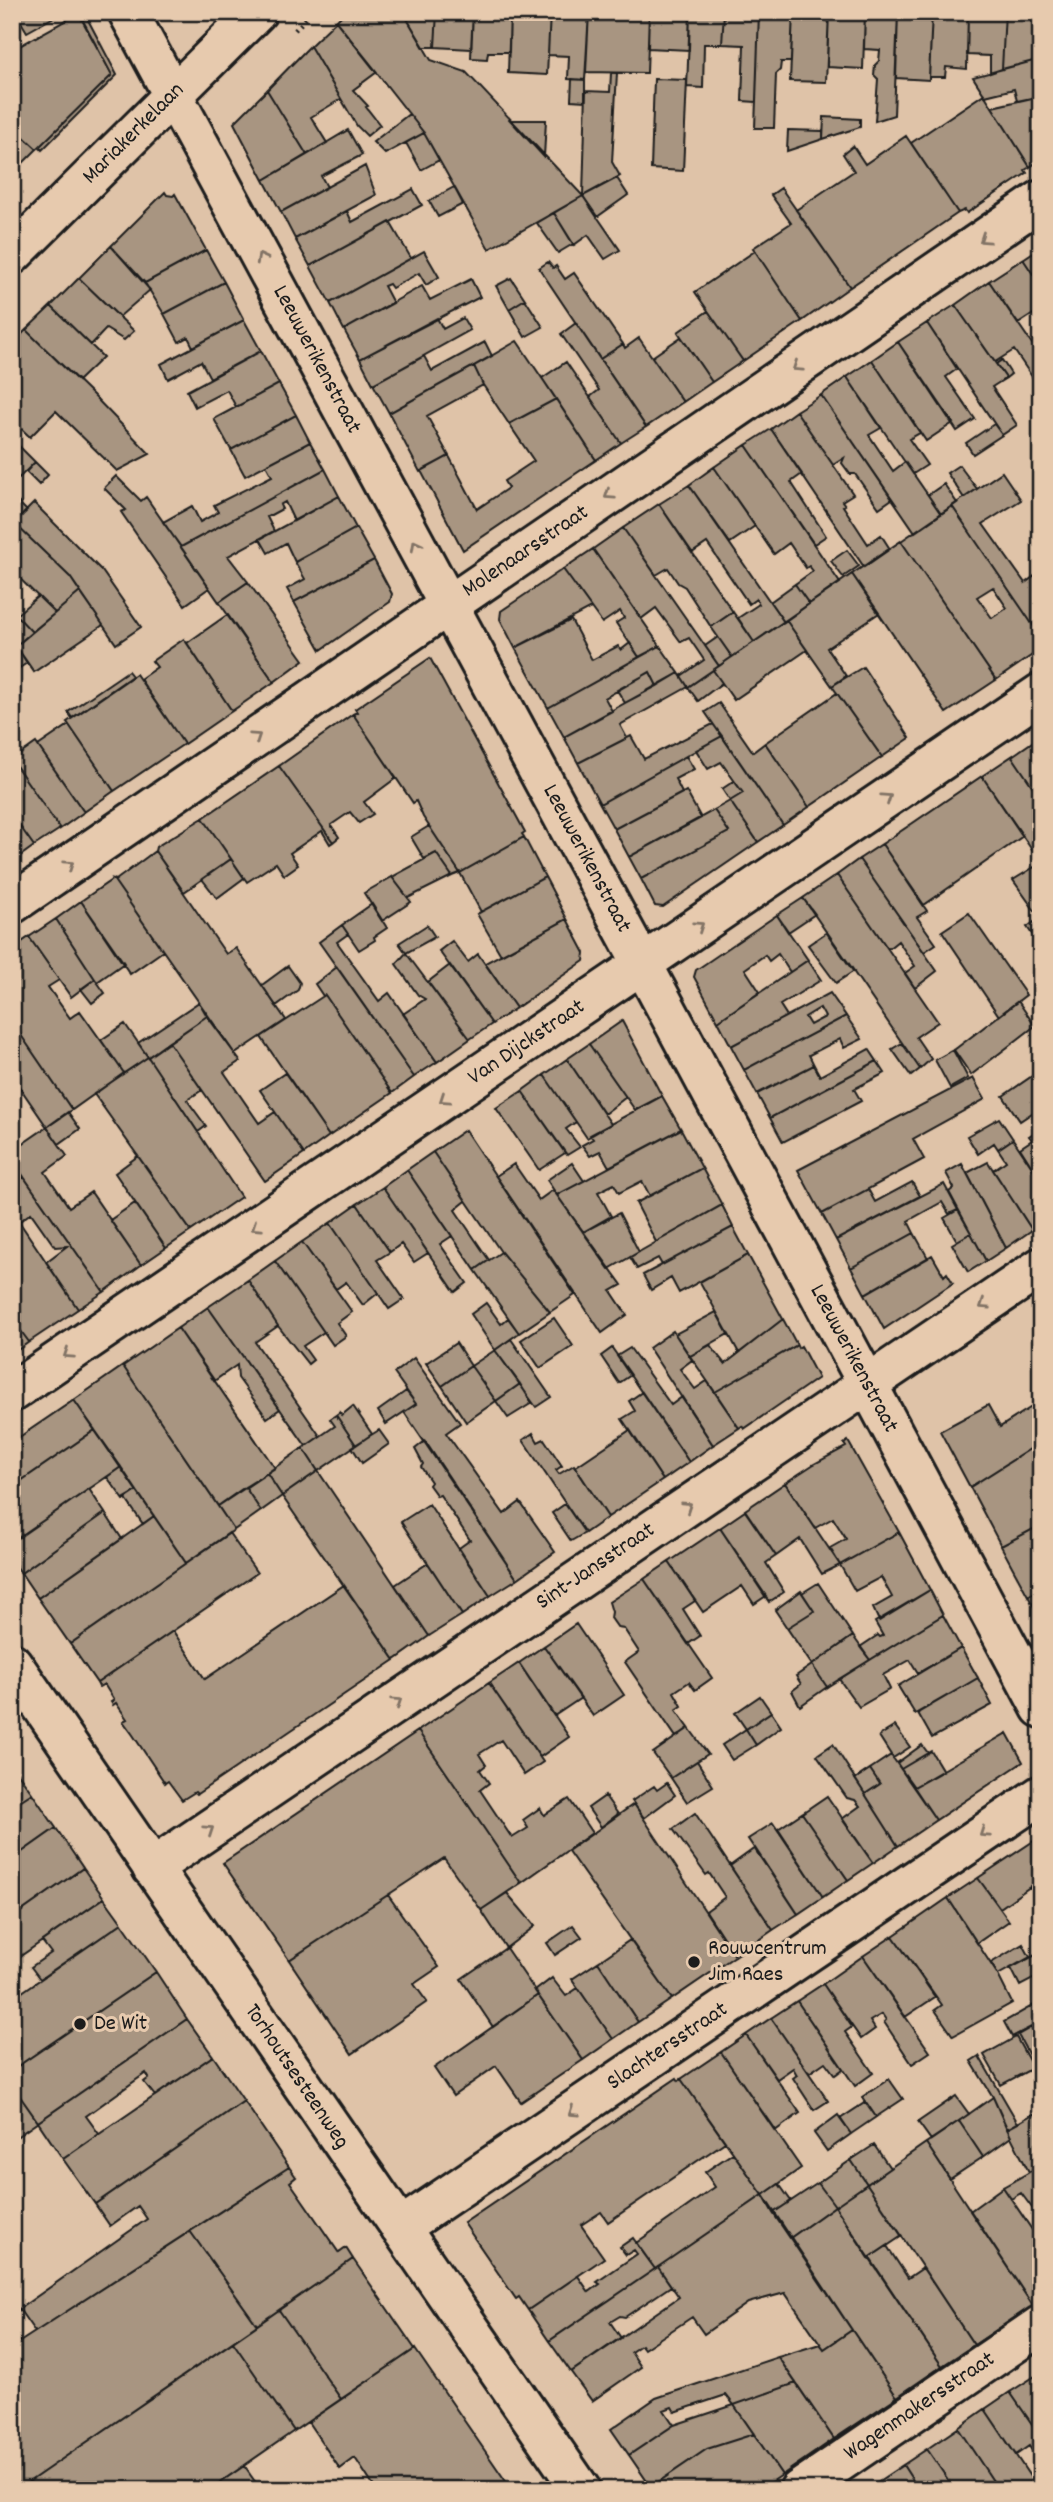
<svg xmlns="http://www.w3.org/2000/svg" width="1053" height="2502" font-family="Dekko,sans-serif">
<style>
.building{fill:#a89581;stroke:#1c1c1c;stroke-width:2;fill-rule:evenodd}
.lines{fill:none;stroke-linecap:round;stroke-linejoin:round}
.minor-casing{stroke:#1c1c1c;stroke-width:44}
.major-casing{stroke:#1c1c1c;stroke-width:44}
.path{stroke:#1c1c1c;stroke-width:4.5;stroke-dasharray:2 5;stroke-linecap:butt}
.minor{stroke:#e7caae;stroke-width:38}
.major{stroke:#e7caae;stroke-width:38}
.oneway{stroke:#827365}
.poi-dot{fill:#1c1c1c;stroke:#e7caae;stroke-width:2.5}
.labels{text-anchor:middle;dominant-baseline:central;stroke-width:6;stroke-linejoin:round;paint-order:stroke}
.street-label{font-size:23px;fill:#1c1c1c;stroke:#e7caae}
.poi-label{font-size:23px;fill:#1c1c1c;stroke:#e7caae;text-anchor:start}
</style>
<rect width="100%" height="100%" fill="#dfc3a8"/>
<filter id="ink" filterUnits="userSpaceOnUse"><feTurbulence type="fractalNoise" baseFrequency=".0143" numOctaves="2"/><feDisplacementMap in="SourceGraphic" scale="14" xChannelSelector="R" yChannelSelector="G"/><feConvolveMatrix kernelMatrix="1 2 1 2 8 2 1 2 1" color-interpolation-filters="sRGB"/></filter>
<g filter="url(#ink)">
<path class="building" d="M15,12H63L27,32Z
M345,12H403L431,60L466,72L583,196L489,249L424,133L336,21Z
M403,12H437L435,47H424Z
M437,12H473L471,49L435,47Z
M473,12H510L509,52H488L487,59L471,58Z
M510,12H550L547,75L508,73Z
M550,12H589L585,80L568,79L569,56L548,55Z
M589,12H649L647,73L586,72Z
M649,12H690L689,50L648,48Z
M690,12H724L722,44H704L703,88L687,87Z
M724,12H759L756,102L742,101L744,45L722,44Z
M759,12H793L791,62H781L780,70L776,74L774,128H755Z
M793,12H829L826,82L790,81Z
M829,12H865L863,69L827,67Z
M865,12H898L894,115L875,121L878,79L874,75L875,65L879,61L880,50L864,49Z
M898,12H932L929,80L896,78Z
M932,12H968L967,69L946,67L945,77H929Z
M968,12H1005L1002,69L990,73V56L967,55Z
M1005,12H1041V59L1002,69Z
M79,13L112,75L37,149L12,126V50Z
M86,16L117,75L42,150L39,147L112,75L81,18Z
M336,21L377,72L353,90L368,106L366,107L380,125L367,136L357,126L310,46Z
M310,46L341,99L311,117L327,143L307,155L267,90Z
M1041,59V96L1017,101L1014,89L985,96L973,77Z
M611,73H617L612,162L620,176L583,196L586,91L610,92Z
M572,79L585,80V101L571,100Z
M654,79L687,80L683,171L651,169Z
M267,90L307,155L264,180L234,123Z
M984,94L1030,167L1025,170L1027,173L967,213L965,210L958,213L911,143Z
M1041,96V159L1030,167L992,107Z
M409,114L424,133L385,154L373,142Z
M824,117L860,119V127L823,139Z
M510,120H546L544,157Z
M12,126L37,149L12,174Z
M348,130L362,155L321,176L327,187L281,212L264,180Z
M788,130L823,131V139L787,151Z
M424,133L439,160L421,170L406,143Z
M906,136L958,213L850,287L796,210L854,171L843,154L853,146L865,164Z
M365,166L376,195L295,239L281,212Z
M617,178L628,195L597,217L583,196Z
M454,187L463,204L438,217L429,201Z
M781,188L850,287L802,321L753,248L791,223L771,195Z
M413,189L422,205L310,266L295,239L347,211L352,222Z
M165,192L167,195L173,196L175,194L206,250L145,283L111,246Z
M583,196L620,250L605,259L588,235L574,245L554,213Z
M554,213L573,244L558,253L537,223Z
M390,222L411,258L330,303L310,266Z
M111,246L150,290L119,317L79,278Z
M1041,247V286L1023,259Z
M206,250L224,282L164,314L145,283Z
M424,251L439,277L426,285L419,273L392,288L389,284L384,286L393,303L344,330L330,303Z
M755,251L802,321L743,361L695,292Z
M1023,259L1041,286V309L1018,324L989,281Z
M548,262L553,268L556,266L565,279L574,273L623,344L600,359L539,268Z
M79,278L134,331L124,340L106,329L91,345L51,306Z
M511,278L525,299L509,309L496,286Z
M471,279L480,297L360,359L344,330L422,286L430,300Z
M989,281L1041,357V390L1014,350L995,362L996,364L955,305Z
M224,282L244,320L193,347L188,337L179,342L164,314Z
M525,299L543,327L525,337L509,309Z
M955,305L1006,378L992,387L1017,425L1002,435L927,323Z
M51,306L103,357L78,381L26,330Z
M708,311L743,361L712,382L678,332Z
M437,318L443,329L463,318L470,330L373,384L360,359Z
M244,320L261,351L210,378L201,361L168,379L161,364Z
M576,323L646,427L621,443L590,397L599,390L561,334Z
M927,323L957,369L946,377L975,419L957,431L898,342Z
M26,330L93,395L150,454L117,471L56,411L30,437L12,420V344Z
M681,337L712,382L683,402L652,357Z
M639,338L683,402L646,427L600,359L623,344L625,348Z
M517,341L556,399L509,424L483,385L474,366Z
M485,342L492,356L389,413L373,384L424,356L432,371Z
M898,342L953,423L926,441L872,360Z
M261,351L279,384L236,407L227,390L195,407L187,391Z
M872,360L920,433L909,439L927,465L913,474L847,377Z
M1002,360L1011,374L1006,378L996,364Z
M566,362L621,443L596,460L542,378Z
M474,366L483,385L427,416L449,456L420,472L389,413Z
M847,377L881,428L869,435L893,471L905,462L941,514L915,532L821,395Z
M279,384L296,415L231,450L214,419Z
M821,395L892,499L879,508L855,474H850L842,463L844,458L833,465L796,411Z
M556,399L596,460L463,550L421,471L449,456L477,509L508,488L504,481L534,461L509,424Z
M796,411L853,494L842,501L845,505L843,506L868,544L881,535L890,549L864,567L771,429Z
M296,415L310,442L245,476L231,450Z
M994,424L1002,435L973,454L966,443Z
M771,429L802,474L791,482L826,536L814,544L746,445Z
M310,442L325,469L181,547L163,522L192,506L200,522L218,512L214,505L272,476L266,465Z
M18,445L35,462L19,478L12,472V448Z
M746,445L840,583L809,604L795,584L813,571L809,566L806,568L789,543L774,554L714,467Z
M35,462L48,475L39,485L26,472Z
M959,465L977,489L964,498L947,473Z
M714,467L755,526L730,543L689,485Z
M325,469L339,496L294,521L285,502L280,505L282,509L267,517L274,531L228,556L248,582L219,602L181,547Z
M1002,472L1021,500L983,524L1025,583L1036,575L1041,582V637L952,506Z
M116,476L141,501L146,497L209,588L185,605L121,512L126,510L104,488Z
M944,484L957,503L941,514L928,495Z
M689,485L784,622L754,642L738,618L759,604L756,599L749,604L707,543L692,553L659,504Z
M12,496L27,511L14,523L12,521Z
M339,496L356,528L295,562L286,543L268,553L260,539Z
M34,503L102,571L141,627L116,644L70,577L14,523Z
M659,504L733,612L711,627L685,587L678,583L668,568L656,575L623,528Z
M952,506L1041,637V649L996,680L901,541ZM993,587L1007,608L992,618L977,597Z
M12,521L70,577L80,592L55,613L12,571Z
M356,528L374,560L294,602L287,589L305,579L295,562Z
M623,528L719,666L688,687L681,676L704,660L689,638L681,642L656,608L641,619L593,549Z
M901,541L996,680L946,713L852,574Z
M593,549L660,646L639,657L616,623L624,618L620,611L602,623L563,569Z
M847,550L859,566L843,577L831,561Z
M374,560L392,594L390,602L321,650L294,602Z
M563,569L591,608L515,648L500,619L501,611Z
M852,574L879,613L827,648L846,676L832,686L786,620Z
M248,582L304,660L274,682L219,602Z
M795,584L809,604L784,622L770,602Z
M80,592L103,625L34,672L16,646Z
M38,596L55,613L32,632L16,615Z
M733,612L754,642L732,657L711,627Z
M16,615L32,632L12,649V618Z
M227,615L274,682L232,711L187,643Z
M571,620L592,660L618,646L621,650L630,643L639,657L548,708L515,648Z
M786,620L807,650L734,700L713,670Z
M718,637L732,657L719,666L705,646Z
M184,639L232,711L184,744L140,679L157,667L152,661Z
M16,646L27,663L12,673V649Z
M660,646L679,673L657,686L650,672L605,698L612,711L564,737L548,708Z
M430,658L525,832L522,834L524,837L460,873L423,817L416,801L413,803L353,714L357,712L355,709Z
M863,667L910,738L882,757L832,686Z
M713,670L722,683L698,701L688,687Z
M128,671L132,676L72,718L68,712Z
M650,672L657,686L625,703L617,690Z
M679,673L688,687L620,725L627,738L578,763L564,737Z
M136,674L184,744L114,791L67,722Z
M837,693L882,757L809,807L765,743Z
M719,703L753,752L765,743L809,807L783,825L705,712Z
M353,714L396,778L364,802L373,814L359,823L350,812L331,825L339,837L333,842L279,766Z
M713,724L722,736L600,804L578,763L631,736L644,759Z
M69,725L114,791L84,812L38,746Z
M722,736L783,825L758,842L730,801L743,793L721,762L708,769L696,750Z
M1041,736V799L1012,756Z
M36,743L84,812L60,829L12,760Z
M686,756L694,769L675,779L682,793L614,829L600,804Z
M1012,756L1041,799V853L1036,856L982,776Z
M14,763L60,829L34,846L12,815V764Z
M279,766L333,842L330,844L322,831L290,853L298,865L284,875L276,863L247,882L203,818Z
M982,776L1023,836L924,905L882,844Z
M734,781L743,793L730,801L722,789Z
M686,791L701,818L629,857L614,829Z
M730,801L758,842L663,907L655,906L641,879L729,832L714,810Z
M714,810L729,832L641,879L629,857Z
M12,815L34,846L12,862Z
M203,818L231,859L184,892L155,851L156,847Z
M429,826L460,873L452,876L436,853L424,859L411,837Z
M524,837L545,877L481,912L460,873Z
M882,844L927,911L917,917L936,944L924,952L859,859Z
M155,851L226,954L236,948L286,1020L235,1054L113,879L116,880Z
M436,853L452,876L408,898L392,877Z
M231,859L244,878L217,898L202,879Z
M859,859L937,971L915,988L905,973L915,966L898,941L888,949L837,875Z
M1041,863V918H1040L1013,880Z
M837,875L938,1022L916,1037L931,1059L920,1069L803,898Z
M392,877L411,902L382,921L364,893Z
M545,877L567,919L501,955L477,914Z
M113,879L163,951L130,974L81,901Z
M803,898L815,914L788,932L777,915Z
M81,901L124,963L97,982L56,919Z
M372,904L387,928L374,937L375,940L359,950L342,925Z
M969,913L1026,995L999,1016L942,931Z
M777,915L808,960L790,972L778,954L769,961L765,955L745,969L760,992L718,1021L694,977L696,970Z
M1040,918H1041V947L1027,927Z
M56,919L95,979L71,997L29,937Z
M567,919L585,953L584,961L516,1008L485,963Z
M342,925L348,934L337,942L379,1001L389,993L437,1062L414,1077L319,942Z
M427,925L435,937L406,953L399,943Z
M827,932L854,971L836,983L808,945Z
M29,937L59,980L48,987L70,1018L80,1011L124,1073L72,1110L12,1022V949Z
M452,941L468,962L478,954L516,1008L492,1024L439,951Z
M406,953L470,1039L437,1062L403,1014L425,999L418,995L396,964Z
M808,960L821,980L780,1005L787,1016L731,1046L718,1021Z
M450,965L492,1024L470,1039L428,982Z
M288,966L300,983L298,990L276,1006L262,985Z
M337,967L414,1077L392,1093L325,995L323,996L315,984Z
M95,979L105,993L92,1003L81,989Z
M830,993L846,1016L744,1070L731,1046ZM820,1008L825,1017L810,1025L805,1017Z
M325,995L392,1093L329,1136L261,1037Z
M1018,1001L1035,1026L971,1075L954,1050Z
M199,1002L207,1016L148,1057L138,1043Z
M207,1016L240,1061L224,1072L259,1123L275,1112L304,1154L265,1181L169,1042Z
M846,1016L862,1039L844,1048L840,1039L809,1055L814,1065L757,1094L744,1070Z
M622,1021L662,1096L635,1110L589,1044Z
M12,1022L72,1110L47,1127L12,1076Z
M125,1024L148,1057L124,1073L101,1040Z
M169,1042L202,1090L187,1100L206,1126L198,1132L148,1057Z
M902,1043L920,1069L911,1076L892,1049Z
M589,1044L626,1097L604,1114L567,1059Z
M869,1049L877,1061L770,1118L757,1094L814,1065L820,1076Z
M953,1050L968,1078L950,1088L935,1060Z
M148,1057L241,1197L191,1231L94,1094Z
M567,1059L611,1124L587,1138L544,1075Z
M877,1061L885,1073L854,1089L861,1101L783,1142L770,1118Z
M1041,1070V1107L1020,1121L1003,1096Z
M285,1073L329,1136L304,1154L260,1090Z
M544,1075L576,1122L566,1129L580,1147L567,1155L522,1091Z
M973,1078L985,1099L913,1139L924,1159L822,1214L798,1170Z
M522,1091L565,1153L539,1170L496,1108Z
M662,1096L681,1129L609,1167L600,1151L590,1156L582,1145L593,1139L590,1135Z
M68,1112L80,1129L59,1144L47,1127Z
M999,1118L1013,1139L998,1149L994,1143L978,1154L967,1136Z
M47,1127L67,1156L45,1172L69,1207L91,1192L141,1265L104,1292L12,1160V1151Z
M1041,1128V1181L1020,1148L1032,1140L1029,1136Z
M681,1129L702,1168L650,1196L642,1181L619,1193L614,1184L598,1192L611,1216L583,1232L557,1195Z
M465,1130L575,1295L550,1312L501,1252L433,1152Z
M1013,1139L1041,1181V1224L1032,1230L993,1170L1006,1161L998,1149Z
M433,1152L466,1201L455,1210L489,1260L475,1270L407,1170Z
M138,1156L191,1231L166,1248L115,1173Z
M12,1160L24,1177L12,1186Z
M988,1162L1032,1230L1006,1248L967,1173Z
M572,1163L584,1181L557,1195L547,1180Z
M514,1164L539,1200L553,1190L622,1285L611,1291L627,1315L602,1333L496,1176Z
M962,1164L1006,1248L986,1261L949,1192L954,1188L946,1173Z
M702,1168L722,1205L656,1242L636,1203Z
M407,1170L452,1236L440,1244L467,1283L455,1292L383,1187Z
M24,1177L104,1292L78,1309L46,1262L67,1246L55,1247L31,1213L20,1221L12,1211V1186Z
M912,1182L920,1196L836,1240L822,1214L868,1189L875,1202Z
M944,1184L958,1210L949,1214L942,1202L908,1221L914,1233L851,1268L836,1240Z
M383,1187L428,1253L414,1262L401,1244L390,1252L357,1204Z
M135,1203L166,1248L141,1265L110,1220Z
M357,1204L390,1252L377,1260L404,1299L389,1309L330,1223Z
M722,1205L733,1227L662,1265L658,1258L637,1269L630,1257Z
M958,1210L971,1233L957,1241L944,1218Z
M12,1211L78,1309L29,1342L12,1319Z
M619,1213L639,1252L609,1269L583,1232Z
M330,1223L378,1293L363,1305L346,1282L336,1289L302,1242Z
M733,1227L748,1255L679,1293L671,1278L651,1290L643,1275Z
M914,1233L928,1258L865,1294L851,1268Z
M971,1233L986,1261L968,1272L952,1244Z
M302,1242L352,1312L337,1323L346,1336L333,1345L275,1261Z
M501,1252L550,1312L519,1333L475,1270Z
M748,1255L783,1319L739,1353L700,1282Z
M932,1255L944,1276L947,1273L953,1283L884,1329L865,1294Z
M275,1261L324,1332L303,1346L313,1360L308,1364L278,1326L248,1280Z
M248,1280L278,1326L255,1342L320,1436L306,1446L208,1307Z
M486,1303L501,1324L508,1318L519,1333L495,1350L471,1314Z
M208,1307L280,1409L267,1418L238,1378L237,1365L214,1381L178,1328Z
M716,1312L728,1334L690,1356L675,1334Z
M554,1318L573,1346L540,1368L521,1340Z
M12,1319L29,1342L12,1354Z
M783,1319L797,1345L715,1392L690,1356L710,1345L725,1364Z
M178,1328L275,1468L218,1506L123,1366Z
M673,1331L692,1360L680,1369L695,1389L707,1381L739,1428L713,1445L649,1348Z
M511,1339L551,1397L536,1407L495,1350Z
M456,1343L471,1366L442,1386L426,1363Z
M797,1345L798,1348L801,1346L818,1378L744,1429L742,1426L739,1428L715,1392Z
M612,1348L631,1375L619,1383L601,1356Z
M630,1348L671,1405L682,1397L713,1445L689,1462L617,1356Z
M495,1350L520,1384L496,1401L471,1366Z
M414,1358L460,1423L446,1433L504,1514L520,1502L555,1552L517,1579L404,1412L416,1404L394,1373Z
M123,1366L234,1530L186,1563L74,1400Z
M471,1366L496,1401L466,1422L442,1386Z
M520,1384L532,1403L508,1418L496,1401Z
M406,1391L416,1404L386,1424L378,1411Z
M642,1392L689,1462L663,1480L622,1419L635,1411L629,1401Z
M74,1400L95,1430L12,1487V1442Z
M1041,1401V1442L970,1487L940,1431L988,1405L1000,1427Z
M353,1406L372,1434L356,1445L336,1415L340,1412L342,1415Z
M336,1415L356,1445L318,1471L303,1448L335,1426L330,1419Z
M95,1430L121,1467L12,1542V1487Z
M379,1430L389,1444L362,1463L352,1447Z
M630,1430L663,1480L608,1517L575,1467Z
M533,1433L538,1442L544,1439L562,1466L556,1470L559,1474L574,1465L608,1517L585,1533L523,1440Z
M425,1441L517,1579L490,1596L459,1548L470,1540L440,1495L437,1496L429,1485L431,1482L421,1467L423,1464L415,1449Z
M848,1441L899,1532L840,1565L830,1548L846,1539L833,1518L815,1528L785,1483L814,1464L846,1447L844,1444Z
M1041,1442V1525L1001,1546L970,1487Z
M303,1448L318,1471L282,1496L267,1473Z
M121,1467L137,1491L124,1500L107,1477Z
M318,1471L429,1636L395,1660L282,1496Z
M267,1473L282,1496L261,1511L245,1487Z
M785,1483L840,1565L822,1574L800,1539L776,1556L745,1510Z
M245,1487L261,1511L234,1530L218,1506Z
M89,1489L105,1513L21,1573L12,1560V1542Z
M137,1491L154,1516L143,1524L125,1498Z
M429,1504L490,1596L462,1615L401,1522Z
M565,1504L585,1533L571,1541L552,1513Z
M745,1511L776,1556L766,1563L784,1592L769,1602L720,1528Z
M105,1513L122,1539L38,1598L21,1573Z
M154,1516L186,1563L70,1644L38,1598Z
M1041,1525V1589L1028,1596L1001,1546Z
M720,1528L766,1596L754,1604L742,1586L703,1612L669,1562Z
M899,1532L930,1590L879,1621L873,1608L892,1597L881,1577L855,1591L840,1565Z
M229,1533L257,1573L97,1683L70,1644Z
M669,1562L695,1601L683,1609L700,1636L688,1644L644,1579Z
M428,1563L462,1615L429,1636L395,1585Z
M644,1579L712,1678L695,1690L689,1682L674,1692L682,1706L676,1710L689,1728L676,1737L625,1662L639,1652L624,1629L618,1628L611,1618L612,1612L609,1602Z
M818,1583L853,1636L812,1665L787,1628L814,1611L802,1593Z
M344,1585L395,1660L197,1794L195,1792L182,1800L168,1781L165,1783L133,1735L123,1721L127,1719L116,1703L113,1705L111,1702L114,1700L104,1684L99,1687L97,1683L173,1631L205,1679Z
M1041,1589V1620L1028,1596Z
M930,1590L943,1615L870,1660L860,1647L878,1635L880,1637L883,1636L875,1622Z
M801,1591L814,1611L787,1628L775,1610Z
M943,1615L961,1648L918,1673L910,1660L883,1675L890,1689L859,1707L839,1679Z
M576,1624L624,1695L593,1716L544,1646Z
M853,1636L870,1660L827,1687L812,1665Z
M544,1646L581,1698L554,1716L519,1663Z
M961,1648L978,1678L915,1714L898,1686Z
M519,1663L569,1737L540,1757L489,1683Z
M812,1665L827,1687L800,1706L792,1691L801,1684L796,1676Z
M978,1678L992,1705L932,1738L918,1713Z
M489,1683L543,1762L524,1775L501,1740L479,1754L486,1765L480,1770L489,1783L480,1790L512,1838L528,1828L523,1820L540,1808L544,1815L569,1799L592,1833L521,1883L418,1731Z
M760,1696L771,1712L746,1729L735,1713Z
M771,1712L781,1727L756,1745L746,1729Z
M895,1726L910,1747L893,1758L879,1736Z
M689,1728L708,1754L671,1778L653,1753Z
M746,1729L756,1745L732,1760L722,1745Z
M418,1731L521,1883L481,1910L444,1858L289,1960L223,1863Z
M1007,1733L1023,1762L936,1820L914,1787Z
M833,1744L898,1846L873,1863L842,1819L860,1806L855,1800L847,1798L817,1755Z
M922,1745L928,1753L901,1769L897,1763Z
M931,1751L943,1771L914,1787L901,1769Z
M891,1755L936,1820L898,1846L865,1794L880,1784L870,1769Z
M697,1761L713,1786L687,1802L671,1778Z
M12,1765L32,1793L12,1806Z
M870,1769L880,1784L865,1794L855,1779Z
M667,1783L675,1795L644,1818L632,1801L654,1786L657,1790Z
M32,1793L56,1828L12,1859V1806Z
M605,1796L618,1814L601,1827L588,1808Z
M827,1796L873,1863L848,1880L802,1813Z
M634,1804L735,1956L672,1999L568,1851Z
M695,1813L773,1930L735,1956L706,1911L725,1897L709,1873L706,1875L673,1829Z
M802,1813L848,1880L823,1897L778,1829Z
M773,1823L823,1897L798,1914L748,1839Z
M56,1828L83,1868L12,1918V1859Z
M1041,1836V1879L1000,1908L978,1878Z
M755,1848L798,1914L773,1930L730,1866Z
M83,1868L104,1898L12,1962V1918Z
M978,1878L1009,1921L977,1943L948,1898Z
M1041,1879V1906L1030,1886Z
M507,1893L535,1926L506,1948L481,1910Z
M388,1895L439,1967L414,1984L427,2002L352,2054L289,1960Z
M104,1898L122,1923L40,1979L31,1967L51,1953L42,1941Z
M948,1898L998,1975L1012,2003L953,2036L935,2010L942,2005L893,1936Z
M122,1923L156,1972L12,2070V1999Z
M573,1925L582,1937L555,1955L547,1943Z
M893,1936L935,1997L905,2017L863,1956Z
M630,1940L672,1999L638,2022L598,1962Z
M1023,1944L1030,1957L998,1975L991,1963Z
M506,1948L538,1995L493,2027L461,1979Z
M1041,1952V1975L1020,1986L1011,1968Z
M863,1956L930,2052L912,2064L884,2022L886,2020L882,2014L870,2021L875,2029L861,2039L823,1984Z
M598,1962L638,2022L613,2039L572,1979Z
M156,1972L187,2019L38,2122L12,2085V2070Z
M552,1978L566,1996L578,1988L613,2039L583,2060L535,1991Z
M823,1984L852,2027L845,2032L873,2073L855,2086L797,2001Z
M538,1995L583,2060L521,2102L496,2066L453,2096L434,2068Z
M797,2001L843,2069L835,2075L825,2062L809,2073L771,2018Z
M1041,2001V2022L1012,2037L1004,2022Z
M771,2018L828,2101L814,2110L793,2078L797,2075L793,2068L777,2079L746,2035Z
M187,2019L213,2056L155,2096L144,2082L149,2078L146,2073L86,2116L99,2134L63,2159L38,2122Z
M1032,2027L1041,2044V2057L1032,2061L1018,2035Z
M746,2035L800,2113L775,2131L721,2052Z
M1016,2037L1033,2068L1001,2085L984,2055Z
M721,2052L801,2168L763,2195L681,2079Z
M213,2056L244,2101L95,2204L63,2159Z
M979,2056L1018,2123L1007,2129L993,2097L971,2061Z
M677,2078L679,2081L681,2079L725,2142L608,2222L601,2212L581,2225L604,2258L528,2310L519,2297L516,2299L464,2223Z
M889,2079L903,2099L876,2117L862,2097Z
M12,2085L38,2122L12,2140Z
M956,2096L969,2114L931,2140L918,2122Z
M993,2097L1011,2137L983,2157L959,2121Z
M244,2101L289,2167L35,2332L19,2309L147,2219L138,2206L110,2226L95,2204Z
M866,2102L876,2117L851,2134L840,2119Z
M1035,2113L1041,2123V2167L1029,2172L1007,2129Z
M838,2115L851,2134L827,2151L814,2133Z
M959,2121L983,2157L950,2179L926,2143Z
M926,2143L1033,2306L974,2345L867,2184Z
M874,2145L890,2168L867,2184L851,2160Z
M733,2153L763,2195L655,2269L636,2243L715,2187L705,2172Z
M851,2160L867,2184L835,2206L818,2183Z
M289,2167L296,2177L290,2182L339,2253L346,2248L353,2259L257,2325L190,2231Z
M1035,2169L1041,2177V2220L1021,2193L1011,2199L1003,2187Z
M818,2183L835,2206L790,2238L773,2213Z
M779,2184L791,2201L773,2213L763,2195Z
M867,2184L902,2236L869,2258L835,2206Z
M1003,2187L1041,2243V2300L1033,2306L970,2211Z
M763,2195L852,2330L824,2349L785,2293L748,2303L704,2334L692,2317L644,2349L641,2345L631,2352L641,2367L592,2401L571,2372L679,2297L658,2267Z
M835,2206L942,2366L897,2397L790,2238Z
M190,2231L257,2325L17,2490H12V2347Z
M633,2238L655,2269L549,2341L528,2310L578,2276L589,2292L600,2284L597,2282L637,2254L634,2250L626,2255L620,2247Z
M887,2246L908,2278L923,2268L974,2345L942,2366L869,2258Z
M353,2259L415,2349L341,2399L279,2310Z
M658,2267L671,2286L625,2317L620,2316L610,2322L621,2338L571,2372L549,2341Z
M279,2310L341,2399L294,2431L233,2342Z
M852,2330L897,2397L834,2439L778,2357L820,2344L824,2349Z
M233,2342L294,2431L209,2490H17Z
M415,2349L507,2483L497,2490H376L355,2458L340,2469L308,2422Z
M778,2357L796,2383L734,2405L726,2395L675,2412L672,2407L664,2410L674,2425L629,2455L611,2429L656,2398Z
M1040,2373L1041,2375V2437L1010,2392Z
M796,2383L834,2439L782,2475L734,2405Z
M1010,2392L1041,2437V2465L1029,2446L1016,2455L985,2409Z
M734,2405L754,2434L707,2449L651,2487L629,2455L674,2425Z
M985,2409L1033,2481L1020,2490H999L958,2428Z
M958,2428L999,2490H979L975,2483L965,2490H955L927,2449Z
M754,2434L782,2475L760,2490H653L651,2487L707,2449Z
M927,2449L955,2490H919L903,2465Z
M903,2465L919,2490H868L867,2489Z
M244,2466L261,2490H209Z"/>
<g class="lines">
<defs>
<path id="minor" d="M128,12L643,965L1041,1708
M12,255L257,12
M12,904L1041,200
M12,1392L1041,693
M152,1868L1041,1267
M400,2228L1041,1795
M799,2490L1041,2325"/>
<path id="major" d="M12,1663L581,2490"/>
</defs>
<use href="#minor" class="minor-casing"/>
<use href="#major" class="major-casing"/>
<path class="path" d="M295,30L312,12"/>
<use href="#minor" class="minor"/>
<use href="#major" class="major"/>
</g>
<defs><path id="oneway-chevron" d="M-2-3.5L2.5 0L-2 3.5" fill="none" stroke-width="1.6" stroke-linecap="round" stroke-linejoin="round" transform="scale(1.75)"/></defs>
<g class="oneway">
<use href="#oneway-chevron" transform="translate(984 239) rotate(146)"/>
<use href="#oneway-chevron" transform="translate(261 258) rotate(-118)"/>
<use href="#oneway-chevron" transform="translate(797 367) rotate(146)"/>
<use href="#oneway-chevron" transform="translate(609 495) rotate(146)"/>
<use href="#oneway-chevron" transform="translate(416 545) rotate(-118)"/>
<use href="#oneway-chevron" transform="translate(256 737) rotate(-34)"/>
<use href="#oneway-chevron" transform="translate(887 798) rotate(-34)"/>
<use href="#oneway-chevron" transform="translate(69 865) rotate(-34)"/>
<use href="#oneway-chevron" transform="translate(699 926) rotate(-34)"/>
<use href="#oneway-chevron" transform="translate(444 1099) rotate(146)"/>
<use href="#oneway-chevron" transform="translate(256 1227) rotate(146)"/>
<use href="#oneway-chevron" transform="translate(984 1305) rotate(146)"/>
<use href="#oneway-chevron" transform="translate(68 1354) rotate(146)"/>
<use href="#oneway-chevron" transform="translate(687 1506) rotate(-34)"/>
<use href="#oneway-chevron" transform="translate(397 1702) rotate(-34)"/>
<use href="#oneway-chevron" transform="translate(209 1830) rotate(-34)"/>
<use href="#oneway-chevron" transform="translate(984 1833) rotate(146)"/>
<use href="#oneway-chevron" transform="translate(573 2112) rotate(146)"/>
</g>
</g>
<g class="poi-dot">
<circle cx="694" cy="1962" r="7"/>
<circle cx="80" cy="2024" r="7"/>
</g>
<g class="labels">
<g class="street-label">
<text transform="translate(134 134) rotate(-45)">Mariakerkelaan</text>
<text transform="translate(316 360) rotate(62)">Leeuwerikenstraat</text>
<text transform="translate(526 552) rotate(-34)">Molenaarsstraat</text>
<text transform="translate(586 859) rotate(62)">Leeuwerikenstraat</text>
<text transform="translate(527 1043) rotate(-34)">Van Dijckstraat</text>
<text transform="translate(853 1359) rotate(62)">Leeuwerikenstraat</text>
<text transform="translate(596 1567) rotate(-34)">Sint-Jansstraat</text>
<text transform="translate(668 2047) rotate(-34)">Slachtersstraat</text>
<text transform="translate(296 2077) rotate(56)">Torhoutsesteenweg</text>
<text transform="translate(920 2407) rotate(-34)">Wagenmakersstraat</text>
</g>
<g class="poi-label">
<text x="708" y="1949">Rouwcentrum<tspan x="708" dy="26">Jim Raes</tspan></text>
<text x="94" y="2024">De Wit</text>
</g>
</g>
<rect width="1053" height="2502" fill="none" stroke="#e7caae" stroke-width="42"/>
<rect x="21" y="21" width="1011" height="2460" fill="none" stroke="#1c1c1c" stroke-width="2.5" filter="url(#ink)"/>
</svg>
